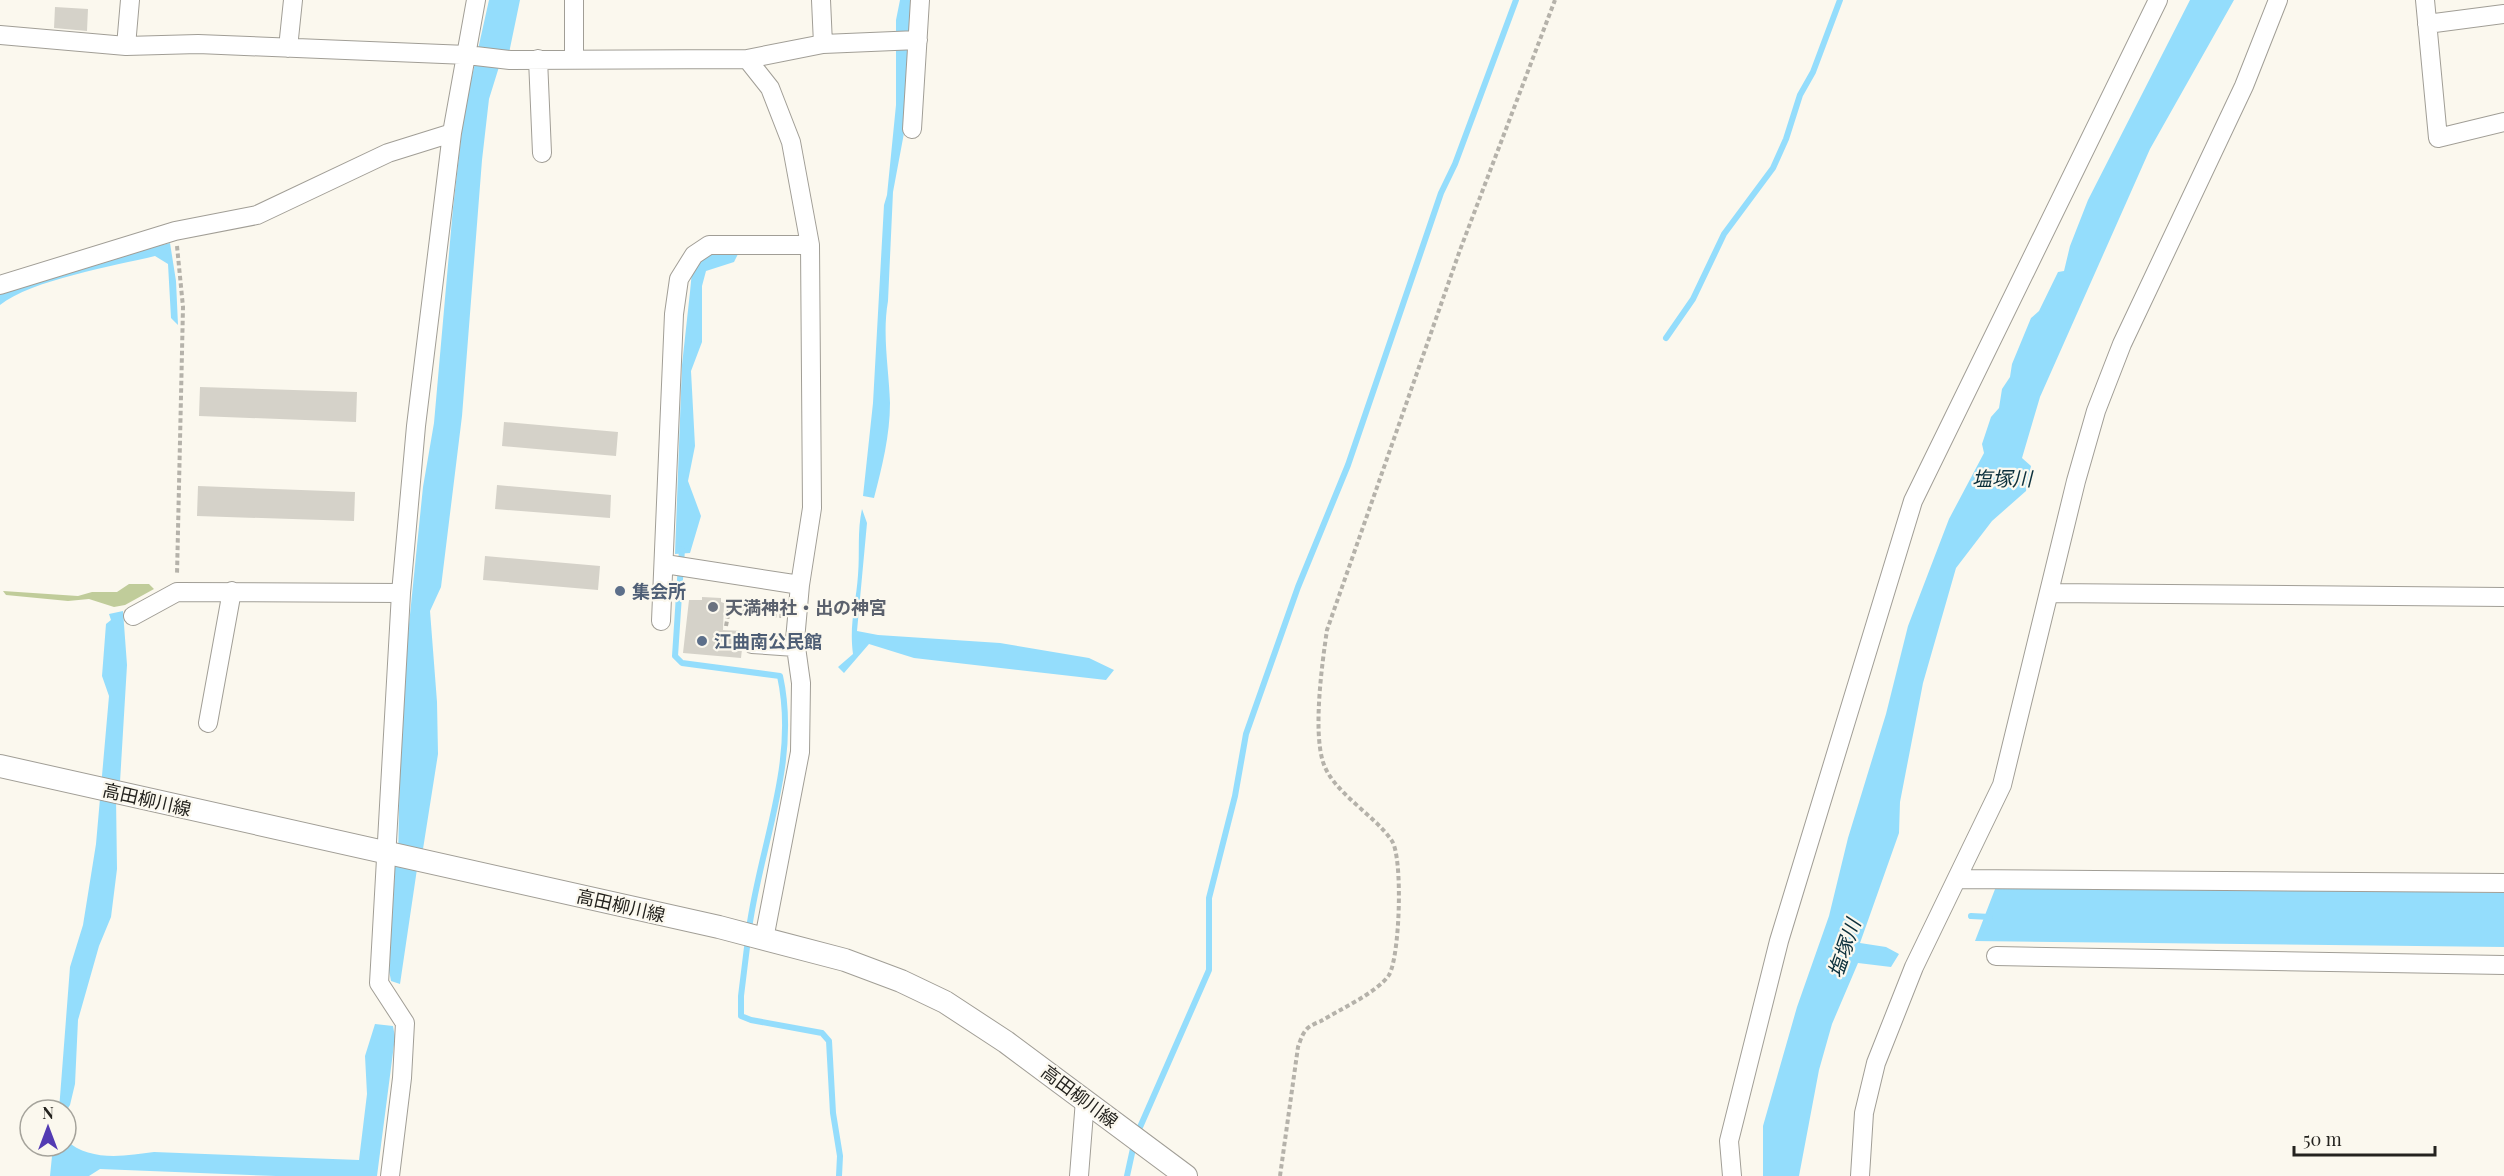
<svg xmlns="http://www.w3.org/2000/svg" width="2504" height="1176" font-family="'Playfair Display','Noto Sans JP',serif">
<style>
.green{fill:#c0cc9a}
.water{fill:#94ddfc}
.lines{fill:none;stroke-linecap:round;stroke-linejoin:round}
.stream{stroke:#94ddfc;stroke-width:6}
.building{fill:#d5d2c9}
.minor-casing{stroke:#a19e96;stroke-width:20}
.major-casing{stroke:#a19e96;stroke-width:24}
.path{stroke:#b5b2aa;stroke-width:4;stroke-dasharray:4.5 3;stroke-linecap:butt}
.minor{stroke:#fff;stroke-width:18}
.major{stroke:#fff;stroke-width:22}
.service-dot{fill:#5c6f8a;stroke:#fbf8ee;stroke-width:2}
.worship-dot{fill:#6b7280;stroke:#fbf8ee;stroke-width:2}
.labels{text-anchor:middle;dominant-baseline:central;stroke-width:4.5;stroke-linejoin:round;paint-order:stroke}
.service-label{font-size:18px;font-weight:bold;fill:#4e5e75;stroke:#fbf8ee;text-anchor:start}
.worship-label{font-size:18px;font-weight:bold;fill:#5b616d;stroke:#fbf8ee;text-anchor:start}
.street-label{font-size:18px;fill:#24231f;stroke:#fbf8ee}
.water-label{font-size:20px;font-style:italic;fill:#0c303c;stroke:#fbf8ee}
</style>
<rect width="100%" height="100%" fill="#fbf8ee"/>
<path class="green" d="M129,584H149L154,589L125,605L114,607L89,599L68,601L6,595L3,591L78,596L92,592H117Z"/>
<path class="water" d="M489,0H520L509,53L503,54L489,99L482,160L462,416L441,587L430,611L437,702L438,754L423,849L417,869L400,984L391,981L389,970L395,866L398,863L401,703L413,585L423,487L434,423L453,208L464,112Z
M900,0H912L907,61L904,133L893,192L888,301C882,335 889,369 890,403C890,435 882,467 874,498L863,496L873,403L884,205L887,195L896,105V20Z
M2190,0H2234L2150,149L2040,397L2022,458L2031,466L2026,491L1992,521L1956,568L1923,683L1900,802L1899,833L1860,943L1886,947L1899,954L1891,967L1858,963L1832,1024L1819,1070L1799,1176H1763V1126L1797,1007L1829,916L1848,838L1886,714L1908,626L1949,519L1984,453L1982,444L1991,417L1999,408L2002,389L2010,377L2012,364L2031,318L2039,311L2058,272L2064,271L2070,246L2088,200Z
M170,243L176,281L178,325L171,318L168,264L155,256C114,266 31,280 0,305V293L121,255Z
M707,252H739L734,262L706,271L702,286V342L691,371L695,446L688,481L701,516L690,553L675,554L682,365L690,292L692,271Z
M862,509L867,523L857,631L878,635L1000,643L1089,658L1114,670L1106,680L914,658L869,644L844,673L838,667L853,654C849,624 856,604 858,575C860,553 857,531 862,509Z
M123,611L127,665L120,782L116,797L117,869L111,917L99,946L78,1020L75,1084L70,1105L66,1111L59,1110L70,967L83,925L96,844L109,696L102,676L106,624L111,620L109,614Z
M1997,884L2504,893V947L1975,941Z
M375,1024L393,1026L395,1037L377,1176H276L100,1169L89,1176H50L53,1146H66V1140C89,1162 125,1156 154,1152L359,1160L367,1094L365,1056Z"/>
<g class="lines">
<path class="stream" d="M1666,338L1693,299L1724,234L1773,168L1786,139L1800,95L1813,72L1840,0
M682,549L675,656L682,663L780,676C799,762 760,845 749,929
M1971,916L1990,917
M748,939L741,996V1016L751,1020L822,1033L829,1041L833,1113L840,1156L839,1176
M1137,1134L1209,970V898L1235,796L1246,734L1298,587L1348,465L1441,193L1455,164L1516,0
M1127,1176L1134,1144"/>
</g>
<path class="building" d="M55,7L88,9L87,31L54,28Z
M200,387L357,392L356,422L199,416Z
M504,422L618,432L616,456L502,446Z
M497,485L611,495L610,518L495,509Z
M198,486L355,492L354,521L197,516Z
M485,556L600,566L598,590L483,580Z
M702,597L721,598V602L724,603L723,630L744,631L741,658L683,653L689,600H702Z"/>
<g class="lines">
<defs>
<path id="minor" d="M2425,0L2438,138L2504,122
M2427,24L2504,14
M0,35L126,46L198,44L467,55L510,60L747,59L770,88L791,142L810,245L812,508L800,585L795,640L801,683L800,752L764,939
M823,44L918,40
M126,46L130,0
M288,48L293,0
M538,59L542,153
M574,59V0
M747,59L823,44L821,0
M912,129L920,0
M0,285L175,231L257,215L388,153L452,133
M665,564L800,585
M2050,593L2504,597
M133,616L177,592L401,593
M661,621L674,314L679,279L694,255L709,245H810
M752,644L795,647
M208,723L232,591
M1957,879L2504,883
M1996,956L2504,965
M390,1176L402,1078L405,1023L379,983L401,593L416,426L452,133L476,0
M1079,1176L1085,1100
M1732,1176L1729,1141L1779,941L1913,501L2158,0
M1860,1176L1864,1113L1876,1063L1914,967L2002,785L2076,481L2096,411L2122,344L2244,86L2278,0"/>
<path id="major" d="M0,766L719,927L845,960L901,981L945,1002L1006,1042L1186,1176"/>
</defs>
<use href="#minor" class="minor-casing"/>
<use href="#major" class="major-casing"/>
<path class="path" d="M177,246L183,307L177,575
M772,615L782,616
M726,626L729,610L763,614
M1280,1176L1298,1047C1300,1042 1302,1034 1306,1030C1309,1026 1316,1023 1321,1021C1339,1010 1378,992 1389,975C1400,956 1403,858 1392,841C1374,814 1333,793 1323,762C1313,730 1322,664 1327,630L1460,250L1555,0"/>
<use href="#minor" class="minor"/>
<use href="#major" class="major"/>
</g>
<g class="service-dot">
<circle cx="620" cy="591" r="6"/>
<circle cx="702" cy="641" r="6"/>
</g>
<circle class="worship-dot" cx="713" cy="607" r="6"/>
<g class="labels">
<g class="service-label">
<text x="632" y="591">集会所</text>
<text x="714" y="641">江曲南公民館</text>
</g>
<g class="worship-label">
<text x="725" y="607">天満神社・出の神宮</text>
</g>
<g class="street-label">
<text transform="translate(147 799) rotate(13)">高田柳川線</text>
<text transform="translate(621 905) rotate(13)">高田柳川線</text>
<text transform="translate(1080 1096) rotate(37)">高田柳川線</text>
</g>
<g class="water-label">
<text x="2002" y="477">塩塚川</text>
<text transform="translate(1843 948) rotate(-71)">塩塚川</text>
</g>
</g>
<g transform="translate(48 1128)"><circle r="28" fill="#fbf8ee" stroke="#a5a39b" stroke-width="1.5"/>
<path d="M0-4.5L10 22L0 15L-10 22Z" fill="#533bb3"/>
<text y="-9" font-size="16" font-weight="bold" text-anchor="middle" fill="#24231f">N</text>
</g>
<path d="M2294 1146v9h141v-9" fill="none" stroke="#24231f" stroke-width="3"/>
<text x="2303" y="1146" font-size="18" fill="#24231f" stroke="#fbf8ee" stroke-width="4.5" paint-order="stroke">50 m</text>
</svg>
